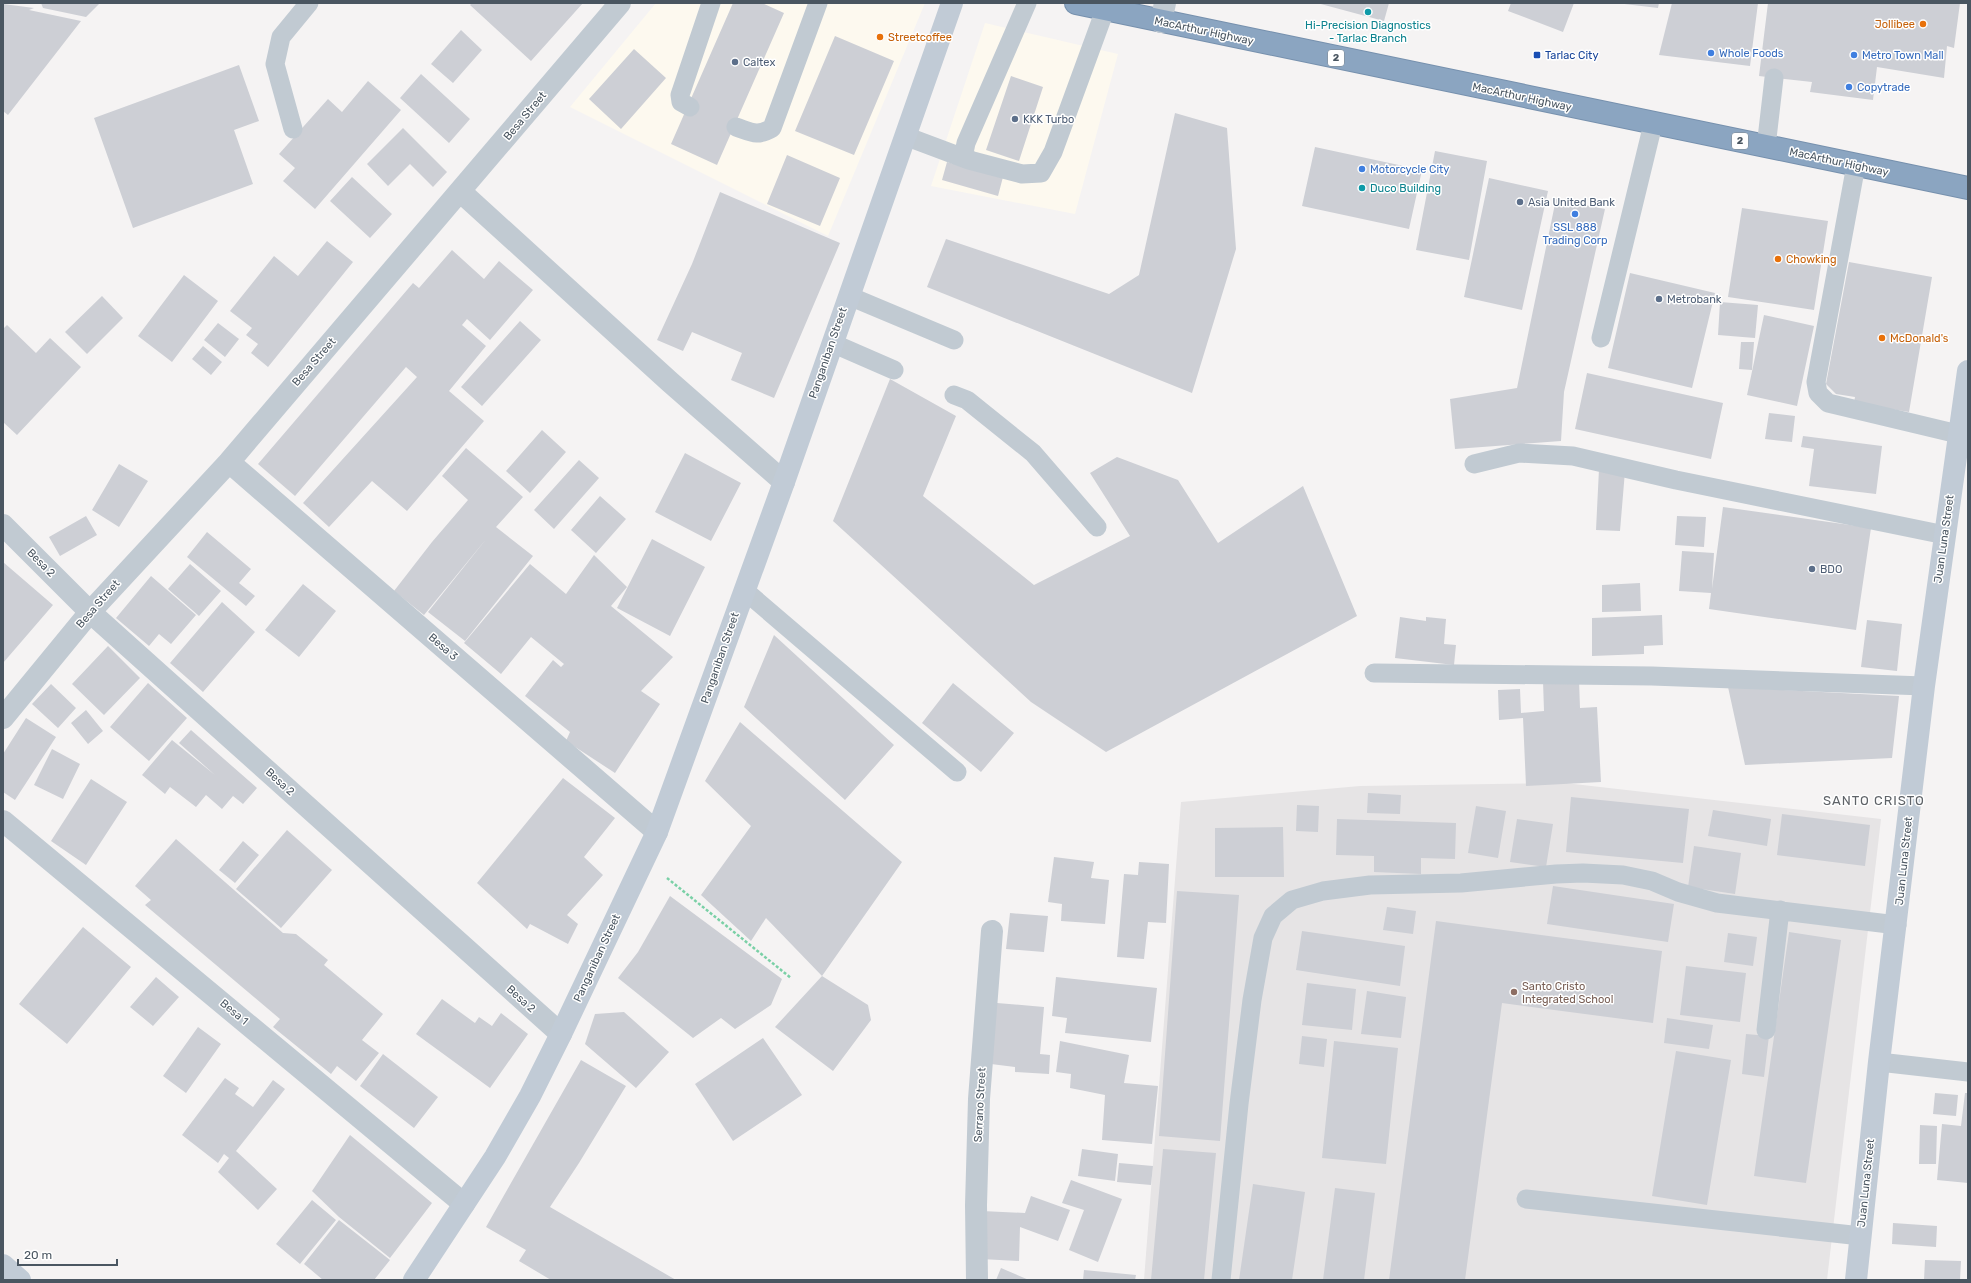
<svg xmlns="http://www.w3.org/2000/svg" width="1971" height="1283" font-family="Rubik,sans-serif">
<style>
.commercial{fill:#fdf9ef}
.education{fill:#e6e4e5}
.building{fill:#cdcfd5}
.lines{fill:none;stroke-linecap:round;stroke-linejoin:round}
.highway-casing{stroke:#7690ad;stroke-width:24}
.path{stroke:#7ad0a6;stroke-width:2.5;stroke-dasharray:3 2;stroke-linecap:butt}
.lane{stroke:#c1cad2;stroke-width:19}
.street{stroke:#c1cad2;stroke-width:22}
.secondary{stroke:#c1cbd6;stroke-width:22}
.highway{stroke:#8ba5c1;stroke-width:22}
.culture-dot{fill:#0f9aa8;stroke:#fff;stroke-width:1.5}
.food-dot{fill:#e8710a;stroke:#fff;stroke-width:1.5}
.shop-dot{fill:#3f7fe0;stroke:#fff;stroke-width:1.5}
.transit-dot{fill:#1a4fb4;stroke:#fff;stroke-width:1.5}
.service-dot{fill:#5c6f8a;stroke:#fff;stroke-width:1.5}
.education-dot{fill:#8d6e63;stroke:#fff;stroke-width:1.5}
.labels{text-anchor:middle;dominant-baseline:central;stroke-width:3;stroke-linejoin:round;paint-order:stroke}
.shield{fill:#fff;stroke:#808990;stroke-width:1}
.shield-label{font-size:10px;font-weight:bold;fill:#4a5661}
.food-label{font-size:11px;fill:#c56008;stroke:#fff;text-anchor:start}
.culture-label{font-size:11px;fill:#0d838f;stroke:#fff}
.street-label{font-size:11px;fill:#4a5661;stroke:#fff}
.shop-label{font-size:11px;fill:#366cbe;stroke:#fff;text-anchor:start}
.transit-label{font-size:11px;fill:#164399;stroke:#fff;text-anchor:start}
.service-label{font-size:11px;fill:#4e5e75;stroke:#fff;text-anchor:start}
.education-label{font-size:11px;fill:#785e54;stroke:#fff;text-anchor:start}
.quarter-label{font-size:13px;letter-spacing:1px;fill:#5f6368;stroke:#fff}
</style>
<rect width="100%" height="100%" fill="#f5f3f3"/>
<path class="commercial" d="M656,3H925L828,236L570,107Z
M985,23L1118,54L1075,214L931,186Z"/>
<path class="education" d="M1565,783L1881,819L1827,1280H1144L1181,802L1360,786Z"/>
<path class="building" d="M41,3H100L86,17L43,8Z
M472,3H583L531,61L470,5Z
M733,3H762L784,13L717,165L671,144Z
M1317,3H1389L1384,21Z
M1511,3H1574L1563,32L1508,11Z
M1616,3H1659L1658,8Z
M1672,3H1758L1750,66L1659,55Z
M1768,3H1960L1954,48L1947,46L1944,78L1877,67L1873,100L1810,92L1812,82L1759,76Z
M3,4L34,8L29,10L81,21L8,115L3,111Z
M461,30L482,50L453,83L431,64Z
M835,36L894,61L854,155L795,131Z
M634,49L666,78L621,129L589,99Z
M239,65L259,121L234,130L253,184L133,228L94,118Z
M421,74L470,119L449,143L400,98Z
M1011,76L1043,87L1019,161L986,150Z
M368,81L401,110L315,209L283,181L295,168L279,154L328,99L342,112Z
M1175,113L1227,128L1236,249L1192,393L927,287L946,239L1109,294L1139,275Z
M403,128L447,172L433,187L410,164L388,186L367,164Z
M1315,147L1422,170L1409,229L1302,206Z
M1435,151L1487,161L1469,260L1416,250Z
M787,155L840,178L820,226L767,204Z
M947,162L1003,177L998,196L942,180Z
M352,177L392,214L370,238L330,201Z
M1489,178L1548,191L1522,310L1464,297Z
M720,192L840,243L774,398L731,380L742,353L692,332L683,351L657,340L692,264Z
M1556,199L1605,209L1564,392L1561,441L1455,449L1450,399L1517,388Z
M1742,208L1828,221L1814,310L1728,297Z
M327,241L353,262L268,367L251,353L258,344L246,335L252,328L230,311L274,256L298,276Z
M452,250L484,279L499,261L533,290L490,340L467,319L462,325L486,346L449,391L484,421L407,511L372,481L329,527L303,503L417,377L406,367L295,496L258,464L413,283L419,288Z
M1849,262L1932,277L1909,412L1854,403L1855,397L1836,394L1826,384Z
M1630,273L1715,293L1692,388L1608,368Z
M184,275L218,301L172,362L138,336Z
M102,296L123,318L87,354L65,332Z
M1720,302L1758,305L1755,338L1718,335Z
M1764,315L1814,326L1797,406L1747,395Z
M520,321L541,340L482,406L461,387Z
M218,323L239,339L225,357L204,340Z
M7,325L36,353L50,338L81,367L17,435L3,422V329Z
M1741,342H1754L1752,370L1739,369Z
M203,346L222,362L211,375L192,359Z
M1587,373L1723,403L1711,459L1575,429Z
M890,379L956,416L923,496L1034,585L1130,536L1090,473L1117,457L1178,480L1218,543L1303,486L1357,616L1106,752L1031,702L833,521Z
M1769,413L1795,416L1792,442L1765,439Z
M542,430L566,452L530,493L506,471Z
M1803,436L1882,446L1876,494L1809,486L1814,449L1801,447Z
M466,448L523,497L496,527L533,556L465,641L428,612L487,538L424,615L394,591L432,542L468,500L442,476Z
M685,453L741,483L711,541L655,512Z
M579,460L599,478L554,529L534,510Z
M119,464L148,481L119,527L92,510Z
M1599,469L1625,471L1620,531L1596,530Z
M600,496L626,519L596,553L571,530Z
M1723,507L1871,528L1856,630L1709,609L1711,593L1679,591L1682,551L1714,553L1712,589Z
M86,516L97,535L60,556L49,537Z
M1677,516L1706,517L1704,547L1675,545Z
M207,532L251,569L239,583L255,596L246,606L187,557Z
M652,539L705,567L670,636L617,608Z
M594,555L627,587L611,606L673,657L641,691L660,704L615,773L566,741L570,732L525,696L553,660L561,667L564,664L531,637L501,674L464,643L530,564L566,594Z
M3,562L53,605L3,663Z
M190,564L221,591L199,616L168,589Z
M151,576L196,615L171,644L159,634L149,646L116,618Z
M1640,583L1641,611L1602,612V585Z
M303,584L336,611L299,657L265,630Z
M222,602L255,632L203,692L170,663Z
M1662,615L1663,645L1644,646V654L1592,656V618Z
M1400,617L1426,621V617L1446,619L1444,644L1456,645L1454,665L1395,658Z
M1867,620L1902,624L1897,671L1861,667Z
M774,635L894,745L845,800L744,707Z
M108,646L140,678L104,715L72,684Z
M1579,680L1580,708L1597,707L1601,782L1526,786L1523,718L1499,720L1498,690L1520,689L1521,713L1544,711L1543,681Z
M148,683L187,718L149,761L110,727Z
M953,683L1014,733L981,772L922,723Z
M51,684L76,708L58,728L32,704Z
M1728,687L1899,696L1892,758L1745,765Z
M86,710L103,731L88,744L71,723Z
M26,718L56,737L15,800L3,792V754Z
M740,722L902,862L822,976L868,1005L871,1020L833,1071L775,1027L822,976L766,918L751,941L701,895L751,826L705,781Z
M191,730L257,788L243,804L233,796L222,809L206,795L196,807L170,787L165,794L142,775L172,740L215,775L179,743Z
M52,749L80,764L63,799L34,785Z
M563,778L615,818L584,857L603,875L567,915L578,924L568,944L530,924L527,929L477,883Z
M91,779L127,802L86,865L51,841Z
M1368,793L1401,795L1400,814L1367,813Z
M1571,797L1689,809L1683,863L1566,852Z
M1297,805L1319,806L1318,832L1296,831Z
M1476,806L1506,811L1498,858L1468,853Z
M1713,810L1771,819L1767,846L1708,836Z
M1782,814L1870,825L1865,866L1777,855Z
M1337,819L1456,823L1455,859L1421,858V874L1374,872V856L1336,855Z
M1517,819L1553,824L1546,867L1510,862Z
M1283,827L1284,877H1215V828Z
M287,830L332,870L281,928L236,889Z
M176,839L283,933L296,934L328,960L324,965L383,1014L362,1040L379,1053L356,1081L337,1066L331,1074L273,1027L280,1019L145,905L151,900L135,886Z
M243,841L259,855L235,883L219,870Z
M1694,846L1741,853L1735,894L1688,887Z
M1054,857L1094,862L1091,878L1109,880L1105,924L1061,921L1062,904L1048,902Z
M1139,862L1169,864L1166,923L1148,922L1144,959L1117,957L1124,874L1138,875Z
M1553,886L1674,904L1668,942L1547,924Z
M1177,891L1239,895L1220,1141L1159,1136Z
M670,896L782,979L771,1005L735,1029L721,1018L693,1038L618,978L638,952Z
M1387,907L1416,911L1413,934L1383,930Z
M1010,913L1048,916L1044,952L1006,949Z
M1436,921L1662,951L1653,1023L1502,1003L1465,1280H1389Z
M83,927L131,967L67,1044L19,1004Z
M1302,931L1405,946L1400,986L1296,970Z
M1789,932L1841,940L1806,1183L1754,1176Z
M1728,933L1757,937L1753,966L1724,962Z
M1686,966L1746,973L1740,1022L1680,1015Z
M156,977L179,997L153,1026L130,1007Z
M1056,977L1157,988L1151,1042L1065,1033L1067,1018L1052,1016Z
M1307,983L1356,989L1352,1030L1302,1025Z
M1367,991L1406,997L1401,1038L1361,1034Z
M442,999L475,1023L479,1017L492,1026L501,1013L528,1034L490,1088L416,1034Z
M997,1003L1044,1007L1040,1054L1050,1055L1049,1074L1015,1072V1067L991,1064Z
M624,1012L669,1052L636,1088L585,1044L595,1014Z
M1667,1018L1713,1025L1709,1049L1664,1043Z
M198,1027L221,1044L186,1093L163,1076Z
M1746,1034L1769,1036L1764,1077L1742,1074Z
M1302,1036L1327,1039L1324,1067L1299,1064Z
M763,1038L802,1095L733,1141L695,1084Z
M1060,1041L1129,1055L1124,1083L1158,1086L1152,1144L1102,1140L1105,1095L1070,1088L1071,1074L1056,1072Z
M1334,1041L1398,1048L1386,1164L1322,1158Z
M1676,1051L1731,1060L1707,1205L1652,1196Z
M383,1054L438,1097L414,1128L360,1086Z
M581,1060L626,1086L579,1163L550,1207L676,1280H551L519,1261L526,1250L486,1227Z
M225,1078L239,1088L235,1094L253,1107L273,1080L285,1089L236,1151L277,1189L258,1210L218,1172L229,1158L224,1154L218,1163L182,1135Z
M1935,1093L1958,1095L1956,1116L1933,1114Z
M1965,1093H1968V1183L1937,1180L1942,1124L1961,1126Z
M1920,1125L1937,1126L1936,1164H1919Z
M350,1135L432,1203L390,1258L339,1217L312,1191Z
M1082,1149L1118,1154L1115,1181L1078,1176Z
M1163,1149L1216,1153L1204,1280H1151Z
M1119,1163L1153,1166L1151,1185L1117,1182Z
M1071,1180L1122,1199L1098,1262L1069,1250L1084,1210L1062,1203Z
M1253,1184L1305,1192L1292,1280H1239Z
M1335,1188L1375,1193L1364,1280H1323Z
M1031,1196L1070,1210L1058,1241L1020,1227L1019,1261L981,1259L982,1211L1025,1213Z
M312,1200L336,1220L300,1264L276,1244Z
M339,1220L390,1260L374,1280H323L304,1264Z
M1893,1223L1937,1226L1936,1247L1892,1244Z
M1925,1260L1961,1261L1960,1280H1924Z
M1001,1268L1029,1280H996Z
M1084,1270L1136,1275L1135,1280H1083Z"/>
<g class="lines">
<defs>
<path id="highway" d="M1076,3L1968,188"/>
</defs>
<use href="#highway" class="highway-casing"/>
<path class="path" d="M667,878L791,978"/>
<path class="lane" d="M1027,3L966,143L964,153L969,160L1022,174L1041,173L1053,152L1105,10
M690,107L681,102L680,95L711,3
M736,127C751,132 757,137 772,128L818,3
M293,129L275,64L281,37L309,3
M905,136L969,160
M1766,147L1774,78
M1856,165L1816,382L1818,393L1828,403L1958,434
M849,296L954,340
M1601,338L1653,124
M832,343L894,370
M954,395L967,400L1033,453L1097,527
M1474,464L1519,453L1573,456L1676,480L1945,535
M744,590L957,772
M1374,673L1652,676L1924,686
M1766,1030L1780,910
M1879,1062L1968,1072
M1526,1199L1861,1236
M1221,1280L1239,1104L1252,1000L1263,938L1273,916L1292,900L1323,891L1370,885L1461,883L1556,874L1583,873L1623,875L1652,881L1678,892L1717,903L1897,925"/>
<path class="street" d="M1161,22L1165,3
M461,192L670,382L784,482
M229,462L657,832
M3,525L90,612L561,1034
M3,718L90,612L229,462L620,3
M3,821L464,1204
M977,1280L976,1205L979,1099L992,931"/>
<path class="secondary" d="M3,1265L20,1280
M414,1280L495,1157L530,1096L561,1034L657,832L784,482L952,3
M1856,1280L1879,1062L1924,686L1968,371"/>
<use href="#highway" class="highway"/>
</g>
<g class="culture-dot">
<circle cx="1368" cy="12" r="4"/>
<circle cx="1362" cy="188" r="4"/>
</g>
<g class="food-dot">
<circle cx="1923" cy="24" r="4"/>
<circle cx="880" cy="37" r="4"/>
<circle cx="1778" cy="259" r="4"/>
<circle cx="1882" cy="338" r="4"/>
</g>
<g class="shop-dot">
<circle cx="1711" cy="53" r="4"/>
<circle cx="1854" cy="55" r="4"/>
<circle cx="1849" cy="87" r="4"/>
<circle cx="1362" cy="169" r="4"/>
<circle cx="1575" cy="214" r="4"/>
</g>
<rect class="transit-dot" x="1533" y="51" width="8" height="8" rx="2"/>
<g class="service-dot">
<circle cx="735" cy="62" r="4"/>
<circle cx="1015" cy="119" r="4"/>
<circle cx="1520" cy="202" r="4"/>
<circle cx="1659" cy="299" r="4"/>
<circle cx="1812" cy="569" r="4"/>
</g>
<circle class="education-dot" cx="1514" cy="992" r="4"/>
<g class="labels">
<g class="shield">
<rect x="1328" y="50" width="16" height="16" rx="3"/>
<rect x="1732" y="133" width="16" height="16" rx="3"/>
</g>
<g class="shield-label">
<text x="1336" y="58">2</text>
<text x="1740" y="141">2</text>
</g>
<g class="food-label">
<text x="1915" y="24" text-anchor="end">Jollibee</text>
<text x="888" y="37">Streetcoffee</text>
<text x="1786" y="259">Chowking</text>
<text x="1890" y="338">McDonald's</text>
</g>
<g class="culture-label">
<text x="1368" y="25">Hi-Precision Diagnostics<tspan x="1368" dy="13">- Tarlac Branch</tspan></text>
<text x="1370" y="188" text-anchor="start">Duco Building</text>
</g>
<g class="street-label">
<text transform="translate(1204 31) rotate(12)">MacArthur Highway</text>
<text transform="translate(1522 97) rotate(12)">MacArthur Highway</text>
<text transform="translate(525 116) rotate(-50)">Besa Street</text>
<text transform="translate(1839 162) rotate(12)">MacArthur Highway</text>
<text transform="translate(828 353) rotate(-71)">Panganiban Street</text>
<text transform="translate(314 362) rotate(-49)">Besa Street</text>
<text transform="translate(1944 539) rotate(-82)">Juan Luna Street</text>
<text transform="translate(41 563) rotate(45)">Besa 2</text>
<text transform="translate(98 604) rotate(-49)">Besa Street</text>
<text transform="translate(443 647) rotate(41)">Besa 3</text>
<text transform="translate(720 658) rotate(-71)">Panganiban Street</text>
<text transform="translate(280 782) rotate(42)">Besa 2</text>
<text transform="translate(1904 861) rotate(-84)">Juan Luna Street</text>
<text transform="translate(597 958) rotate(-65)">Panganiban Street</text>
<text transform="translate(521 999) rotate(42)">Besa 2</text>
<text transform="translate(234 1012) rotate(40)">Besa 1</text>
<text transform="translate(980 1105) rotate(-87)">Serrano Street</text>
<text transform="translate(1866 1183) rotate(-84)">Juan Luna Street</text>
</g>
<g class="shop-label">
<text x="1719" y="53">Whole Foods</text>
<text x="1862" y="55">Metro Town Mall</text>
<text x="1857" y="87">Copytrade</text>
<text x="1370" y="169">Motorcycle City</text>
<text x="1575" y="227" text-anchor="middle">SSL 888<tspan x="1575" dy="13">Trading Corp</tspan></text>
</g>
<g class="transit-label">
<text x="1545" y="55">Tarlac City</text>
</g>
<g class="service-label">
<text x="743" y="62">Caltex</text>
<text x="1023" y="119">KKK Turbo</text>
<text x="1528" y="202">Asia United Bank</text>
<text x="1667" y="299">Metrobank</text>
<text x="1820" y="569">BDO</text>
</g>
<g class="education-label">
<text x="1522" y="986">Santo Cristo<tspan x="1522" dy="13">Integrated School</tspan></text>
</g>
<g class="quarter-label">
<text x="1874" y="800">SANTO CRISTO</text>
</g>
</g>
<rect width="1971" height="1283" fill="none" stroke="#4a5661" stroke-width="8"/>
<path d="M18 1259v6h99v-6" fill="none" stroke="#4a5661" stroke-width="2"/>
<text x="24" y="1259" font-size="12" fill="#4a5661" stroke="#ffffff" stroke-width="3" paint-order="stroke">20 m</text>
</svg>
